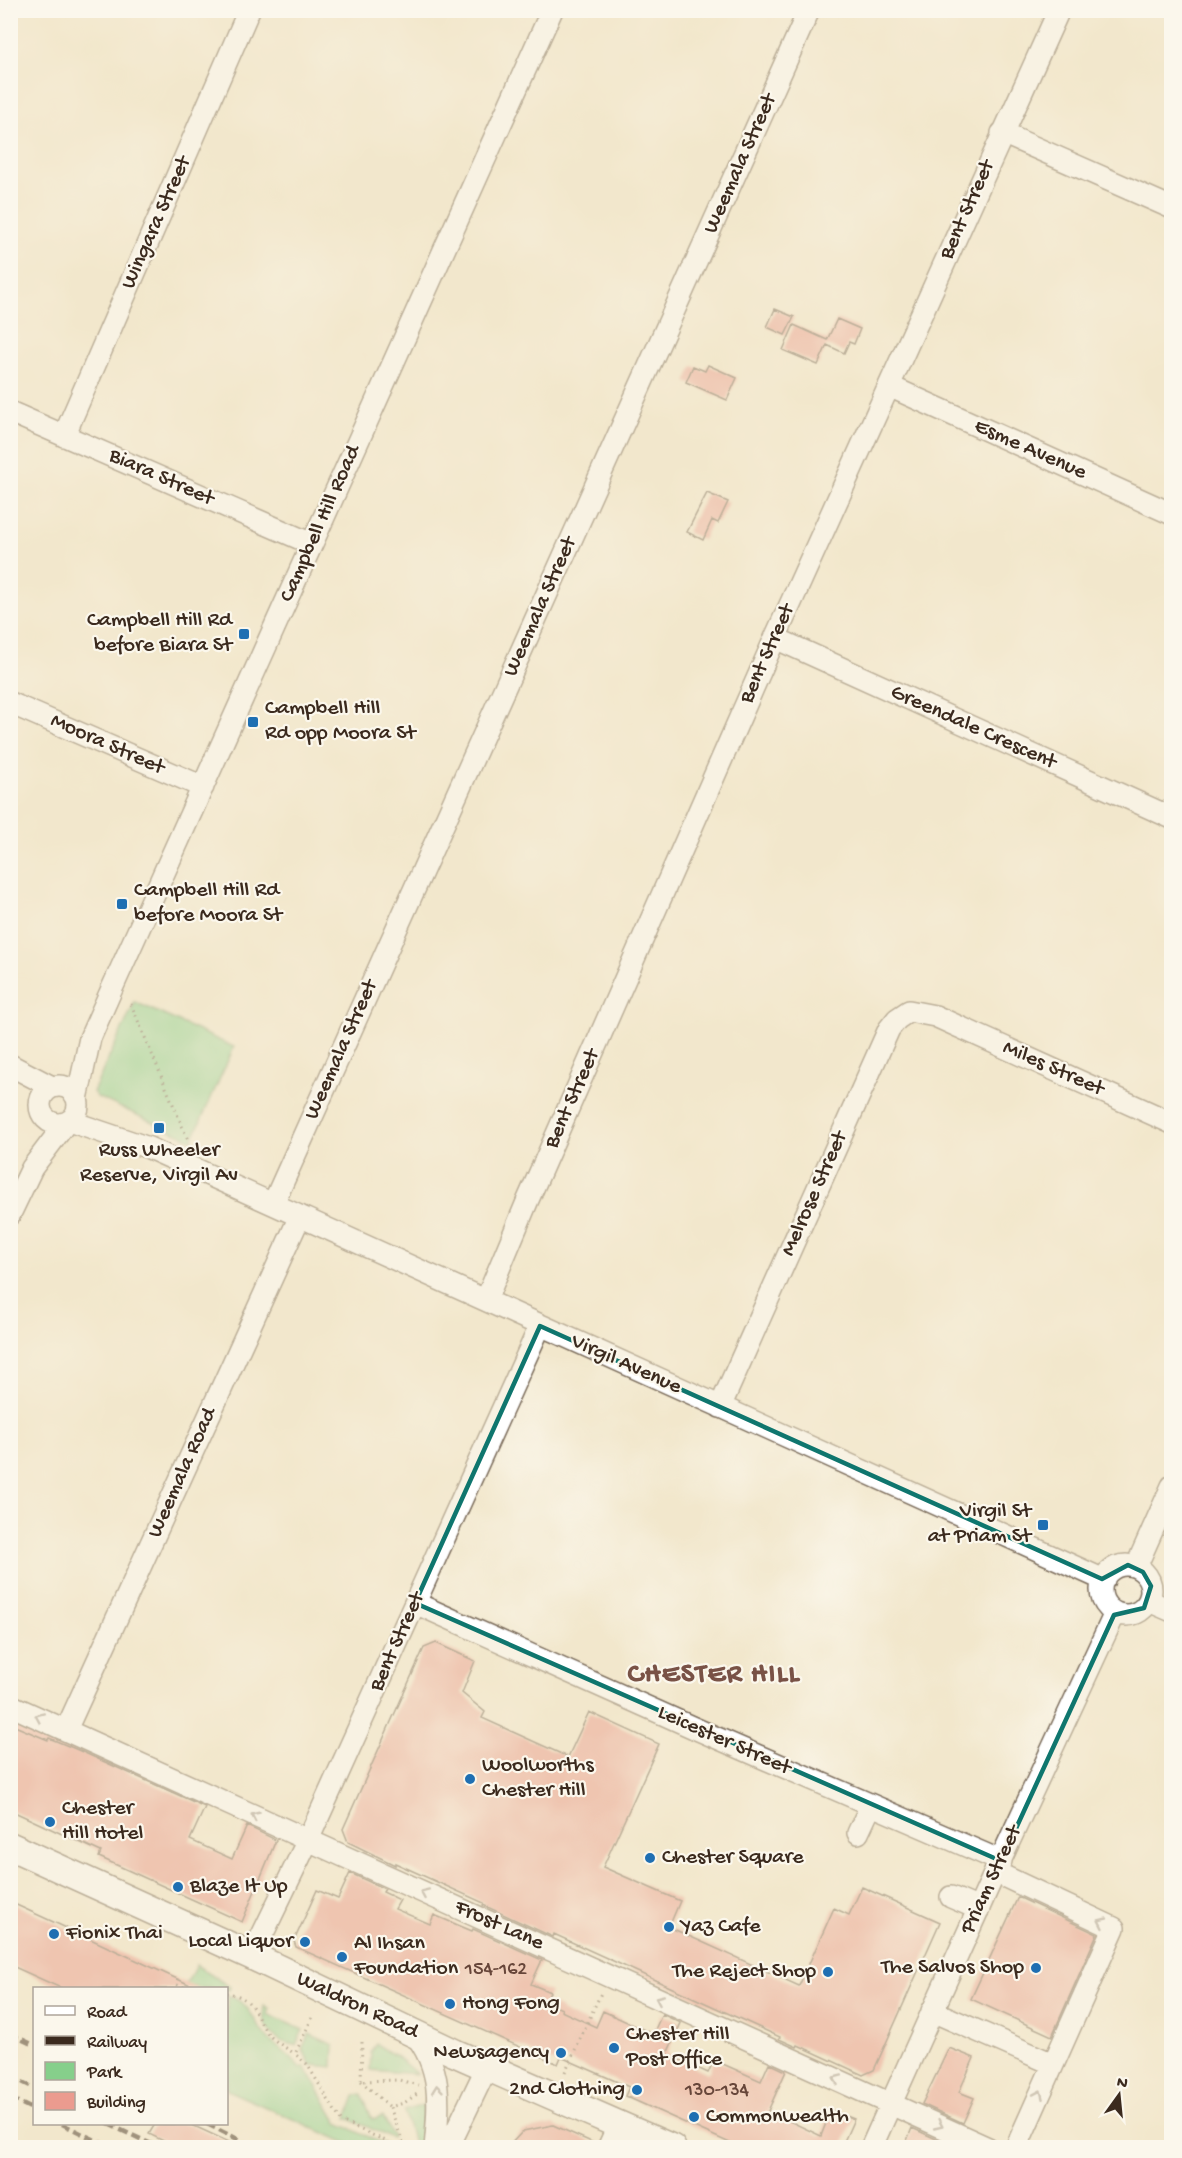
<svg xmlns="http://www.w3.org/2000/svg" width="1182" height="2158" font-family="'Gochi Hand',sans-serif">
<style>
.green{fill:#86cf8b;stroke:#607c54;stroke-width:1.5}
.building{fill:#eb9b8f}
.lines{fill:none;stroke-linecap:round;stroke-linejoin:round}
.minor-casing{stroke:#7b6c5b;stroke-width:24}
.major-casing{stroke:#7b6c5b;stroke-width:30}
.path{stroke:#7b6c5b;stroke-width:3;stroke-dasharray:1.5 4.5;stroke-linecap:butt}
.minor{stroke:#fff;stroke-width:21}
.major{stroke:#fff;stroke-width:27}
.rail{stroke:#3b2a1e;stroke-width:4.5;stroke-dasharray:9 4.5;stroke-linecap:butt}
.oneway{stroke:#a79f9a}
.marked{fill:none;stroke:#0f766e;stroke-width:4.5;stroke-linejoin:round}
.poi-dot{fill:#1f6fb2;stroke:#fbf7ec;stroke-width:2}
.labels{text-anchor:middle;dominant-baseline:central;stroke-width:4.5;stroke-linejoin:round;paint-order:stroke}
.number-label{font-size:20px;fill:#67463a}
.street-label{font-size:22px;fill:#3b2a1e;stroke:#fbf7ec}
.poi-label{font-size:22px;fill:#3b2a1e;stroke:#fbf7ec;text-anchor:start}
.district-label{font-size:28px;font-weight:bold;letter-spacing:1.5px;fill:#795246;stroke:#fbf7ec}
</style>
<rect width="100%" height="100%" fill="#fbf7ec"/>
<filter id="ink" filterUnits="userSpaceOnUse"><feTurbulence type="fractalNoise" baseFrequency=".0167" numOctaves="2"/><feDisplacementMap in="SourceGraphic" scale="12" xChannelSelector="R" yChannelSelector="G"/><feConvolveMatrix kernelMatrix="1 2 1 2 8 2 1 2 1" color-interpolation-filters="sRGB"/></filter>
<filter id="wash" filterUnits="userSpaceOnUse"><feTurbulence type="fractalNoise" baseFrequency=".008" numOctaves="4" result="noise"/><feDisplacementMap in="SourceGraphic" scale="24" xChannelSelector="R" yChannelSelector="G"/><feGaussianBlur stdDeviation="1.35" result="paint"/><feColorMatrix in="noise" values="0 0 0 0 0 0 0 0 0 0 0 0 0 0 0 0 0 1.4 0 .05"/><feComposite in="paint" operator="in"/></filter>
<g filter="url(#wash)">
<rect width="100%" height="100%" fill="#f2e7cc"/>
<path class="green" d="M135,1002L234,1047L192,1140L97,1097L93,1092Z
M196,1965L230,1987L229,1990L198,1988L186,1985Z
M227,1996C251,2001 253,2023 268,2039C279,2049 291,2055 299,2068L305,2067L338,2123L386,2145L387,2147H356L227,2090Z
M264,2006L269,2009L267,2014L303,2030L296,2045C275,2044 260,2026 264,2006Z
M309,2034L334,2045L333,2067L311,2065L302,2049Z
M376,2044L397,2057L417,2074L370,2070L371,2052Z
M362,2094L372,2119L383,2116L393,2136L392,2138L347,2118L355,2096Z
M432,2102L426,2147H414L404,2111Z"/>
<g id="blocks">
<path class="building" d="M775,309L794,317L785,335L767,327Z
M837,319L860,329L854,344L849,342L844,353L827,345L818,365L783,350L794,325L827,340Z
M708,365L737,378L727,400L686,382L693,366L705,371Z
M707,493L728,502L718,523L712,520L703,540L687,532Z
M436,1643L475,1661L462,1693L485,1712L482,1718L568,1757L589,1712L659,1744L603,1867L680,1901L669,1927L799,1986L834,1908L849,1915L862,1887L940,1922L874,2070L863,2075L798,2045L797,2047L779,2039L780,2037L554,1934L553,1937L483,1905L484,1903L395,1863V1865L348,1842L343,1829L424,1648Z
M10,1724L48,1740L49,1738L78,1750L205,1807L190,1840L232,1859L247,1826L276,1840L242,1922L99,1857L101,1852L10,1810Z
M350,1873L385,1889L383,1892L400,1900L395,1909L430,1924L434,1915L472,1931L473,1929L542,1960L531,1984L550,1992L546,2002L562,2009L561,2011L596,2027L603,2011L653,2034L662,2014L681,2023L667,2054L708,2073L714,2060L761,2081L769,2063L786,2071L768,2111L821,2136L831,2110L854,2119L842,2146L846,2148H741L625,2096L629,2087L561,2057L558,2064L296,1947L294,1941L317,1890L338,1899Z
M1018,1897L1097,1934L1052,2036L971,1999Z
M10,1902L199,1989H63L10,1965Z
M949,2048L974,2058L959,2092L974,2098L963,2123L922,2104Z
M155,2124H190L242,2148H178L149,2134Z
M553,2125L596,2144V2148H507L523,2131Z
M912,2128L956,2148H904Z"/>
</g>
</g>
<g filter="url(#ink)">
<use href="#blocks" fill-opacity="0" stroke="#7b6c5b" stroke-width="1.5"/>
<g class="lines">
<defs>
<path id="minor" d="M1002,133L1172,208
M889,386L1172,514
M10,412L312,544
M64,436L249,10
M775,638L1172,818
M10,703L203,787
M10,1065L52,1087
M40 1105a19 19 0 1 1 38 0a19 19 0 1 1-38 0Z
M77,1099L90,1038L110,993L552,10
M69,1121L149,1148L1104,1580
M273,1204L809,10
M10,1214L32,1168L66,1123
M486,1300L527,1202L775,638L1059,10
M720,1407L889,1029L897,1019L909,1011L935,1016L1172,1123
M1101 1590a25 25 0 1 1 50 0a25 25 0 1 1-50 0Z
M1136,1567L1172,1486
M1149,1601L1172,1611
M415,1603L694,1728L1001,1861
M10,1705L988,2148
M66,1730L300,1216
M858,1833L871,1805
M995,1872L1114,1928L1016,2148
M951,1897L979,1909
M252,1956L308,1840L540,1326
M932,2011L1053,2064
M414,2033C443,2069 439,2104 435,2148
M448,2148L487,2067
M608,2148L619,2124
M871,2148L995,1872L1115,1613"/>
<path id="major" d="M10,1846L252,1956L455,2053L672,2148"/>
</defs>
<use href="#minor" class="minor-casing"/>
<use href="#major" class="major-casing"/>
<path class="path" d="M131,1004L188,1140
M177,1985L187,1988
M226,1993C259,1997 254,2021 272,2038C279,2044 288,2049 295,2054
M312,2018L295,2054L307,2064L341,2121L388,2142L391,2148
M362,2042L361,2081L399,2080L418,2085
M565,2072L601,1993
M361,2081L390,2107
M405,2148L390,2107L404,2103L417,2094"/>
<use href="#minor" class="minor"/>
<use href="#major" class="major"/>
<path class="rail" d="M10,2034L34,2045
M10,2076L34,2088
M10,2098L34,2110
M62,2124L112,2148
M108,2124L160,2148
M207,2124L256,2148"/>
</g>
<defs><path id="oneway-chevron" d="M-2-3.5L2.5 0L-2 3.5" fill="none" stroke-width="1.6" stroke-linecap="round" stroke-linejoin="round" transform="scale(1.5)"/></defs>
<g class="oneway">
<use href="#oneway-chevron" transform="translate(39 1717) rotate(-156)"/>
<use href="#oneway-chevron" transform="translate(255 1816) rotate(-155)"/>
<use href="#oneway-chevron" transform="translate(424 1893) rotate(-156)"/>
<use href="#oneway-chevron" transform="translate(1102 1922) rotate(-155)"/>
<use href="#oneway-chevron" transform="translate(659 1999) rotate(-156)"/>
<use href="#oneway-chevron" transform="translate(837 2079) rotate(-156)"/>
<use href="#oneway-chevron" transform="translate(437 2089) rotate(-96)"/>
<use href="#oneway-chevron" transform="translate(1039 2094) rotate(-66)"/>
<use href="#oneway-chevron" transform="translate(939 2125) rotate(25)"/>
</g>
</g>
<path d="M0 0H1182V2158H0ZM540,1326L1102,1579L1128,1565L1143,1572L1151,1586L1144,1608L1114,1615L1001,1861L415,1603Z" fill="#f2e7cc" fill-opacity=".55" fill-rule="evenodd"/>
<path class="marked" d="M540,1326L1102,1579L1128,1565L1143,1572L1151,1586L1144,1608L1114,1615L1001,1861L415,1603Z"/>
<g class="poi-dot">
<rect x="238" y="628" width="12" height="12" rx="3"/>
<rect x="247" y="716" width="12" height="12" rx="3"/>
<rect x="116" y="898" width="12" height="12" rx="3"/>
<rect x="153" y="1122" width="12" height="12" rx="3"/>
<rect x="1037" y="1519" width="12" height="12" rx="3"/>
<circle cx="470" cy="1779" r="6"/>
<circle cx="50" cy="1822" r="6"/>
<circle cx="650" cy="1858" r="6"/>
<circle cx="178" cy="1887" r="6"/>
<circle cx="669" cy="1927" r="6"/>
<circle cx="54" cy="1934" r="6"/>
<circle cx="305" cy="1942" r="6"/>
<circle cx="342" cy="1957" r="6"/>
<circle cx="1036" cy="1968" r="6"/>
<circle cx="828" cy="1972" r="6"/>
<circle cx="450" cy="2004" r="6"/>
<circle cx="614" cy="2048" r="6"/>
<circle cx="561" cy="2053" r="6"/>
<circle cx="637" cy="2090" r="6"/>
<circle cx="694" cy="2117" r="6"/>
</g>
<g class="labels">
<g class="number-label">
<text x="496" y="1970">154-162</text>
<text x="717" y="2091">130-134</text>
</g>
<g class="street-label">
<text transform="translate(741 164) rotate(-66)">Weemala Street</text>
<text transform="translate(968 210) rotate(-66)">Bent Street</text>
<text transform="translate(157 223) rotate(-66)">Wingara Street</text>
<text transform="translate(1030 450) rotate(24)">Esme Avenue</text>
<text transform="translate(161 478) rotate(24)">Biara Street</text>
<text transform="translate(321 524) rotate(-66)">Campbell Hill Road</text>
<text transform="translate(541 607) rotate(-66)">Weemala Street</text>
<text transform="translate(768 654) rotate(-66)">Bent Street</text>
<text transform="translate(973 728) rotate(24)">Greendale Crescent</text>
<text transform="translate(107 745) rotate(24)">Moora Street</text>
<text transform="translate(342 1050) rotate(-66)">Weemala Street</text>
<text transform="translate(1053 1069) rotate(24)">Miles Street</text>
<text transform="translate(573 1099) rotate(-66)">Bent Street</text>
<text transform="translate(815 1194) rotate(-66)">Melrose Street</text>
<text transform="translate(626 1365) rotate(24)">Virgil Avenue</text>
<text transform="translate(183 1473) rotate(-66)">Weemala Road</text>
<text transform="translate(398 1642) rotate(-66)">Bent Street</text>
<text transform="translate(724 1741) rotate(24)">Leicester Street</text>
<text transform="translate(992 1880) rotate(-65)">Priam Street</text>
<text transform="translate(499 1926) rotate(24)">Frost Lane</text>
<text transform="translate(357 2006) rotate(25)">Waldron Road</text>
</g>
<g class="poi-label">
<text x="232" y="621" text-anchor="end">Campbell Hill Rd<tspan x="232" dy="25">before Biara St</tspan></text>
<text x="265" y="709">Campbell Hill<tspan x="265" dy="25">Rd opp Moora St</tspan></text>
<text x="134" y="891">Campbell Hill Rd<tspan x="134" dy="25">before Moora St</tspan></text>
<text x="159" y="1151" text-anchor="middle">Russ Wheeler<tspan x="159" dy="25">Reserve, Virgil Av</tspan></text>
<text x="1031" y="1512" text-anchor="end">Virgil St<tspan x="1031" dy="25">at Priam St</tspan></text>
<text x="482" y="1766">Woolworths<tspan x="482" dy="25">Chester Hill</tspan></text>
<text x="62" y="1809">Chester<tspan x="62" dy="25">Hill Hotel</tspan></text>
<text x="662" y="1858">Chester Square</text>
<text x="190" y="1887">Blaze It Up</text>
<text x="681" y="1927">Yaz Cafe</text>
<text x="66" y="1934">Fionix Thai</text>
<text x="293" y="1942" text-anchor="end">Local Liquor</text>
<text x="354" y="1944">Al Ihsan<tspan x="354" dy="25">Foundation</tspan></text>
<text x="1024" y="1968" text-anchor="end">The Salvos Shop</text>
<text x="816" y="1972" text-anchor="end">The Reject Shop</text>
<text x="462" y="2004">Hong Fong</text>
<text x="626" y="2035">Chester Hill<tspan x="626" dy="25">Post Office</tspan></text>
<text x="549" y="2053" text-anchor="end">Newsagency</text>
<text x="625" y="2090" text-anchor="end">2nd Clothing</text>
<text x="706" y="2117">Commonwealth</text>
</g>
<g class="district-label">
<text x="714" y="1675">CHESTER HILL</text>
</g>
</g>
<rect width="1182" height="2158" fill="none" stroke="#fbf7ec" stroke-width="36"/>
<rect x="33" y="1987" width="195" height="138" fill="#fbf7ec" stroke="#aea59a" stroke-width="1.5"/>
<rect x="45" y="2006" width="30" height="9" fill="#ffffff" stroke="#aea59a" stroke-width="1.5"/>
<text x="87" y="2017" font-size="18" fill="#3b2a1e">Road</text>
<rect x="45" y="2036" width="30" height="9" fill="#3b2a1e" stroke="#aea59a" stroke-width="1.5"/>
<text x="87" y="2047" font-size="18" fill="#3b2a1e">Railway</text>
<rect x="45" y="2062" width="30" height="18" fill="#86cf8b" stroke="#aea59a" stroke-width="1.5"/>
<text x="87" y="2077" font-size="18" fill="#3b2a1e">Park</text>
<rect x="45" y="2092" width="30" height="18" fill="#eb9b8f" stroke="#aea59a" stroke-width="1.5"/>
<text x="87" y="2107" font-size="18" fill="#3b2a1e">Building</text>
<g transform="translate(1119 2095) rotate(15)" stroke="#fbf7ec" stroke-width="4.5" paint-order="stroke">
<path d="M0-4.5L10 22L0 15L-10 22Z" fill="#3b2a1e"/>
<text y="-9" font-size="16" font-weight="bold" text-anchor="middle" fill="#3b2a1e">N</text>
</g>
</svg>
